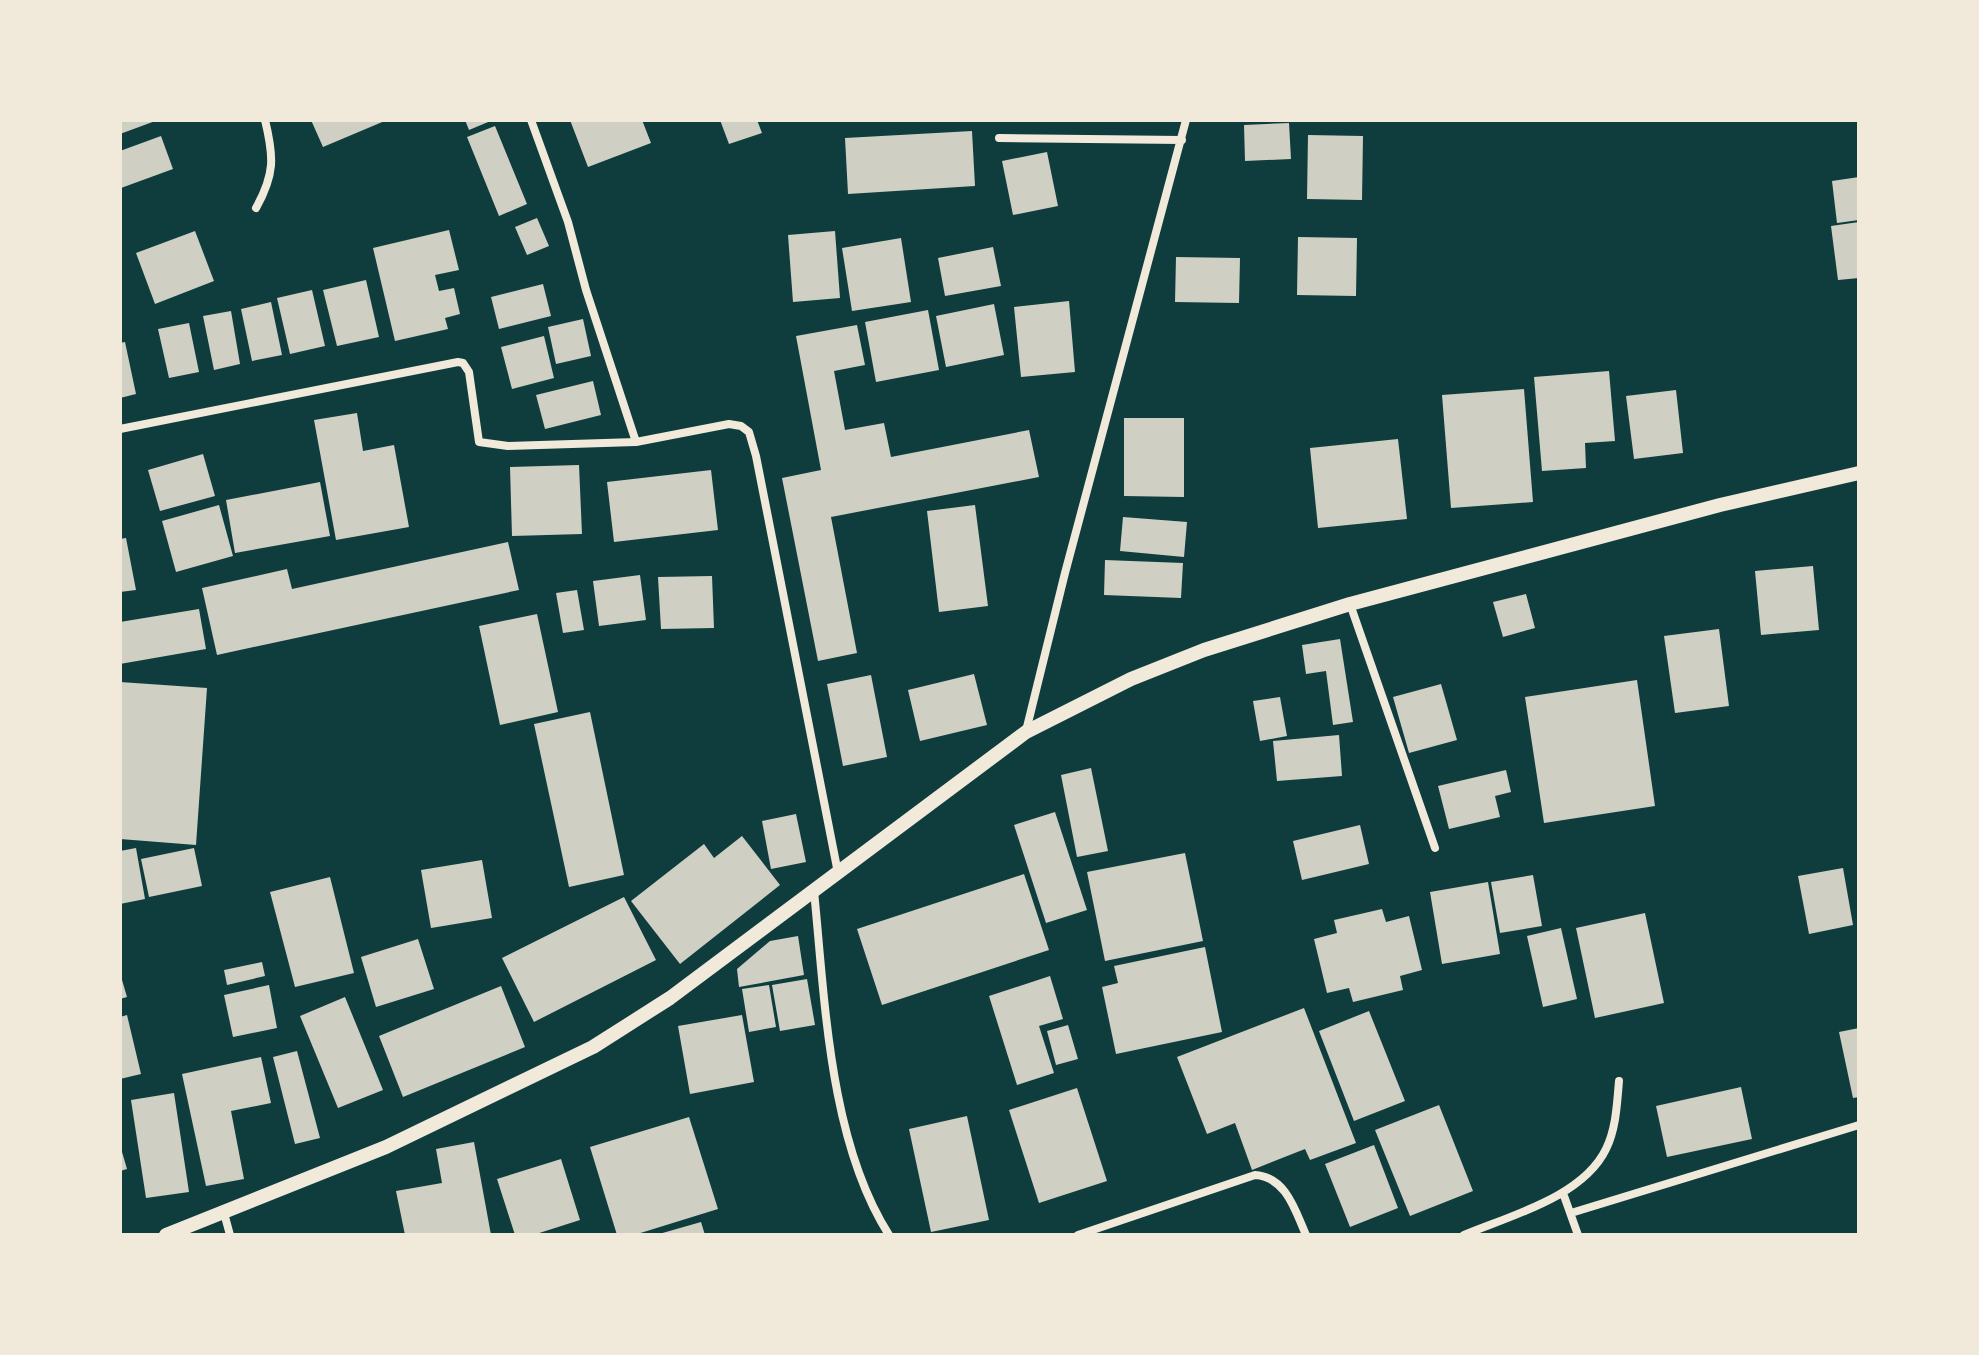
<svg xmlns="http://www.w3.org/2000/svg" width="1979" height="1355" font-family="Karla,sans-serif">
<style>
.building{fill:#cfcfc3}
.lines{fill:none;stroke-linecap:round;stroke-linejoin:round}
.minor{stroke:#f1e9da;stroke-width:8}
.tertiary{stroke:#f1e9da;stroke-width:14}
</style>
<rect width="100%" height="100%" fill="#0f3d3e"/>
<path class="building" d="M120,120H158L120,134Z
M311,120H387L323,147Z
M465,120H493L469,130Z
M570,120H642L651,143L588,167Z
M720,120H757L762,133L729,144Z
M1289,123L1291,159L1245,161L1244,125Z
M495,126L527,204L499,216L467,137Z
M972,131L975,186L848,194L845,138Z
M1308,135L1363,136L1362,200L1307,199Z
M161,136L173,169L121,188L120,151Z
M1047,152L1058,206L1013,215L1002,161Z
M1859,177V220L1837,223L1832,181Z
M537,218L549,246L527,255L515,227Z
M1859,222V278L1838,280L1831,226Z
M449,230L459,270L435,275L439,291L454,288L460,314L445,318L448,329L395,341L373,248Z
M195,231L214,281L155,304L136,253Z
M835,231L840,298L793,302L788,235Z
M1298,237L1357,238L1356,296L1297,295Z
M901,238L911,302L852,311L842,248Z
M993,247L1001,286L945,296L938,258Z
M1176,257L1240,258L1239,303L1175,302Z
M366,280L379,337L337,346L323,290Z
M543,284L551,316L499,329L491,297Z
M312,290L325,346L290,354L277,298Z
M1069,301L1075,372L1021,377L1014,307Z
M271,302L282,355L252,361L241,309Z
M994,304L1004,355L946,367L936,316Z
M928,310L939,370L876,382L865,322Z
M231,311L240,364L214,370L203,316Z
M583,319L591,356L556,364L548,327Z
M189,323L199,372L169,378L158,329Z
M857,325L865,365L834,371L845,430L884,423L891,457L1029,430L1039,477L831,517L857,653L818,661L782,478L821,470L796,336Z
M544,336L554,378L512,389L501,347Z
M125,342L136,394L120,398V343Z
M1609,371L1615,441L1585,443L1586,468L1542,471L1534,377Z
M593,381L601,415L545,429L536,395Z
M1524,389L1533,502L1451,508L1442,395Z
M1676,390L1683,453L1634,459L1626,396Z
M357,413L363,451L394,445L409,527L336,540L314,420Z
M1124,418H1184V497L1124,496Z
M1398,439L1407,519L1318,528L1310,448Z
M203,454L215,496L160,511L148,470Z
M579,465L582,534L512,536L510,467Z
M711,470L718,530L614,542L607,482Z
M320,482L330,536L235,553L226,500Z
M219,505L233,556L176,572L162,521Z
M975,505L988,606L939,612L927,511Z
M1123,517L1187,522L1184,557L1120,551Z
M126,538L136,590L120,592V539Z
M508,542L519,590L217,655L202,588L287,569L292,589Z
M1105,560L1183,563L1181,598L1104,595Z
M1813,566L1819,630L1761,635L1755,571Z
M640,575L646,620L599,626L593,581Z
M712,576L714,628L661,629L658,577Z
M577,590L584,630L563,633L556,593Z
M1526,594L1535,628L1503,637L1493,602Z
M199,609L206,649L120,664V622Z
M537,614L558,712L500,725L479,626Z
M1719,629L1729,706L1675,713L1664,636Z
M1340,639L1353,722L1333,725L1326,671L1306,674L1302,645Z
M974,674L987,725L920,741L908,690Z
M871,675L887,757L843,766L827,684Z
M1637,680L1655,806L1544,823L1525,697Z
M120,682L207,688L196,845L120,839Z
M1441,684L1457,740L1409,753L1393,697Z
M1280,697L1287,736L1260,741L1253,701Z
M590,712L624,875L569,887L534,724Z
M1339,735L1342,776L1277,781L1273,741Z
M1091,768L1108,851L1077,857L1061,775Z
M1506,770L1511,792L1495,796L1500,817L1449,829L1438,786Z
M1055,812L1087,910L1046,923L1014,825Z
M796,814L806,862L771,869L762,821Z
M1360,825L1369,864L1302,880L1293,841Z
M742,836L780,885L680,964L631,901L704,844L714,858Z
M136,848L145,899L120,904V851Z
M194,848L202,886L149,897L141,859Z
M1185,853L1203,941L1105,961L1087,872Z
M482,860L492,918L431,928L421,870Z
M1843,868L1853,925L1809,934L1798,876Z
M1024,874L1049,950L882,1005L857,929Z
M1533,875L1542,926L1500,933L1491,882Z
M330,877L354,973L295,987L270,892Z
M1488,882L1500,954L1442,964L1430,892Z
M624,897L656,960L534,1022L502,958Z
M1382,909L1386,922L1409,916L1422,970L1400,976L1403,990L1353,1002L1349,988L1327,993L1314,939L1337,933L1334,920Z
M1645,913L1664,1003L1595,1018L1576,928Z
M1561,928L1577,999L1543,1007L1527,936Z
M798,936L804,975L739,987L737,969L770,941Z
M418,939L434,989L376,1007L361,957Z
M1205,947L1222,1032L1116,1054L1102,987L1118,983L1114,966Z
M262,962L265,976L227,985L224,970Z
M120,973L127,997L120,999Z
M1050,976L1063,1019L1039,1026L1054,1073L1017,1085L989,996Z
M807,979L815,1025L780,1031L772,985Z
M269,985L277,1028L233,1037L224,995Z
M769,985L776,1027L749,1032L742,989Z
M501,986L525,1047L403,1097L379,1036Z
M345,997L383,1090L338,1108L300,1016Z
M1304,1008L1356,1143L1310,1160L1305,1149L1252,1170L1235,1123L1207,1134L1177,1057Z
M1369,1011L1405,1101L1354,1121L1319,1031Z
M127,1015L141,1074L120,1079V1017Z
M742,1015L754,1082L690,1094L678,1026Z
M1068,1025L1078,1059L1056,1065L1047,1031Z
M1859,1028V1097L1853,1098L1839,1032Z
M297,1051L320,1138L295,1144L273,1057Z
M261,1057L271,1103L231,1111L244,1179L206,1186L182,1074Z
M1741,1087L1752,1139L1667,1157L1656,1106Z
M1077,1088L1107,1181L1039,1203L1009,1110Z
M174,1093L189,1192L146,1198L131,1100Z
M1439,1105L1473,1191L1410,1216L1375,1130Z
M967,1116L989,1220L931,1232L909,1129Z
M689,1117L718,1209L634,1235H617L590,1147Z
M474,1142L491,1235H405L396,1191L442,1183L436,1149Z
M120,1145L127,1169L120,1171Z
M1374,1145L1398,1208L1350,1227L1325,1164Z
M561,1159L580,1220L533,1235H515L497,1179Z
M701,1222L705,1235H659V1234Z"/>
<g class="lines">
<path class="minor" d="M531,120L568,222L586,290L636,442
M999,138L1182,140
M256,208C275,174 274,157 265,120
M120,429L458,362L463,363L469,372L479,442L508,446L636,442L729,424L741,426L749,432L756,456L838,873
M1350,604L1435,848
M1026,731L1065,573L1186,120
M814,891C825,1000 829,1141 889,1235
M1563,1193L1578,1235
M224,1213L230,1235
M1571,1213L1859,1125
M1078,1235L1255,1175C1286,1177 1295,1210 1306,1235
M1464,1235C1509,1216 1583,1197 1606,1149C1616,1129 1617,1104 1619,1081"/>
<path class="tertiary" d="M166,1235L386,1147L593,1047L670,998L1026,732L1131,679L1204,650L1350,604L1720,505L1859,473"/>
</g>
<rect width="1979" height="1355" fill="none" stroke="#f1e9da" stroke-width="244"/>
</svg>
